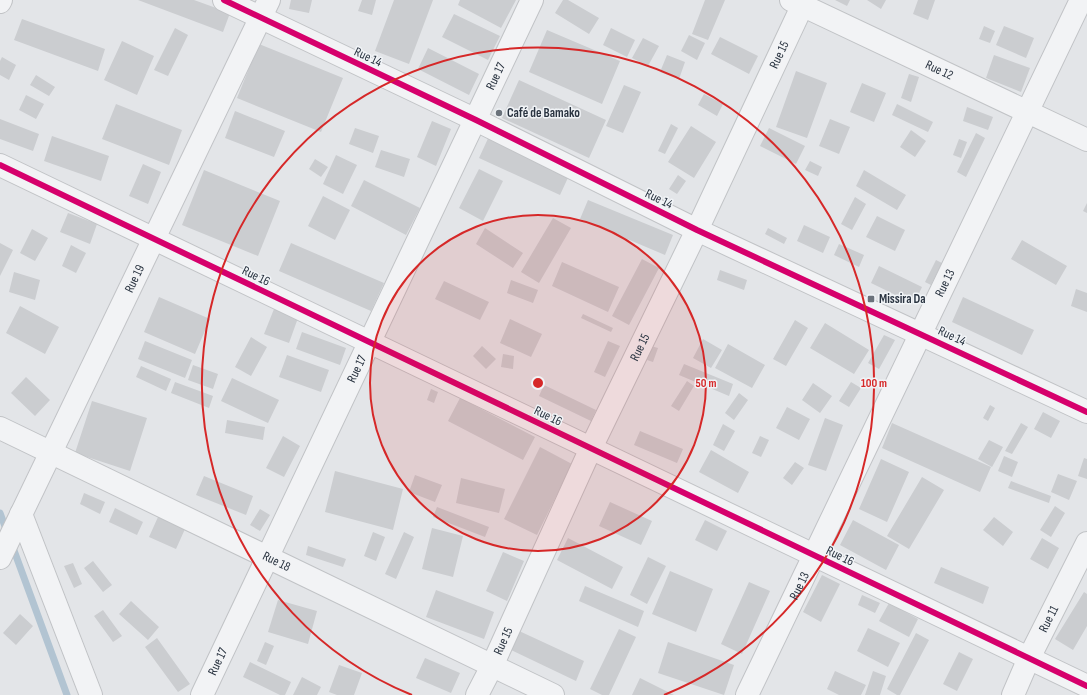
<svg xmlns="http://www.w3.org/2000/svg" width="1087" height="695" font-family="'Sofia Sans Condensed',sans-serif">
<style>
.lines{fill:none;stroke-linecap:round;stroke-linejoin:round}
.stream{stroke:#b2c4d2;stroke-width:7}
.building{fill:#cbcdd0}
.minor-casing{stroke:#c1c3c6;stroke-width:24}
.minor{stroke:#f2f3f5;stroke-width:22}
.cycleway-casing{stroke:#f1f4f7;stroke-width:8}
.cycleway{stroke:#d6006c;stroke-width:6}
.ring{fill:none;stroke:#d62828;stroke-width:2}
.poi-dot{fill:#6b727b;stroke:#f1f4f7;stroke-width:1.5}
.labels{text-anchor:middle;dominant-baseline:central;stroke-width:3;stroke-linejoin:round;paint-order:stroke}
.street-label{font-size:13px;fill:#2a3441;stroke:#f1f4f7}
.poi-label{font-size:13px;font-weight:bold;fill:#2a3441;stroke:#f1f4f7;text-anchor:start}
.centre{fill:#d62828;stroke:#f1f4f7;stroke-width:2}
.ring-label{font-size:12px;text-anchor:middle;font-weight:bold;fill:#d62828;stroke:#f1f4f7;stroke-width:3;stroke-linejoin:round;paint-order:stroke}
</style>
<rect width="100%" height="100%" fill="#e3e5e8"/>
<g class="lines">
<path class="stream" d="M0,513L7,532
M12,545L67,695"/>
</g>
<path class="building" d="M138,0H194L230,13L223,32Z
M291,0H312L309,13L289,9Z
M362,0H376L372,15L358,11Z
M394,0H433L409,64L375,51Z
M460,0H516L501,28L458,5Z
M563,0H568L599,18L589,34L555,13Z
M705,0H725L708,40L692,34Z
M835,0H850L847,6Z
M867,0H886L881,9Z
M918,0H935L928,20L913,14Z
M454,14L500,36L488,60L442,37Z
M22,19L105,49L98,71L14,40Z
M984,26L995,31L990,43L979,39Z
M1004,26L1034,38L1026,58L996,45Z
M175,28L188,35L168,76L154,70Z
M611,28L635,40L627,57L603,45Z
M547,30L620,61L602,104L529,72Z
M689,35L705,43L697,60L681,51Z
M720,37L758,56L749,74L711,54Z
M643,38L659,46L648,66L632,58Z
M122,41L154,56L137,95L104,80Z
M259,44L343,78L321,132L237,98Z
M428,48L479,74L469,95L418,69Z
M667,55L685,62L679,79L660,72Z
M994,55L1030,68L1021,92L986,78Z
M2,57L16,65L9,80L0,75V61Z
M796,71L827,83L807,138L776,127Z
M909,74L919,77L911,102L901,98Z
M36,75L55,87L49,96L30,85Z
M519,80L606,120L589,158L502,118Z
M862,83L886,93L874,122L850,112Z
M624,85L641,92L623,133L606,126Z
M704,94L723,104L717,116L698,105Z
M26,95L44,104L36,119L19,110Z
M116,104L182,130L169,165L102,139Z
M897,104L933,122L928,132L892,115Z
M967,107L993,117L988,130L963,121Z
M235,111L285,131L274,157L225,138Z
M0,119L39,134L33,151L0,139Z
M830,119L850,127L839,154L819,146Z
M432,121L451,129L436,166L417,157Z
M671,124L678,128L665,154L658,151Z
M691,126L716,142L694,178L668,162Z
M355,128L379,136L373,153L349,144Z
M769,128L805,146L796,164L760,146Z
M911,130L926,141L915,157L900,147Z
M491,132L572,169L560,195L479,158Z
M976,133L985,138L966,177L957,172Z
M52,136L109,156L101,181L44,161Z
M959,139L967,142L961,158L953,155Z
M381,150L410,159L404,177L375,167Z
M336,155L357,165L343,194L323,184Z
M315,159L328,167L321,177L309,169Z
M810,161L822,167L818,176L805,170Z
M143,164L161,172L148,204L129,196Z
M479,169L503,181L483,221L459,208Z
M204,170L280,201L258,256L182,225Z
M864,170L906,195L897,210L856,186Z
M678,175L686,181L677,194L669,189Z
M364,180L420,208L406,235L351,206Z
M323,196L350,210L335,240L308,226Z
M855,197L866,204L852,230L841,224Z
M588,200L673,235L665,255L580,219Z
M1087,203V213L1083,211Z
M68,213L97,224L90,244L60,232Z
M877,216L905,230L895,251L866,237Z
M553,218L571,228L539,283L521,272Z
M804,225L830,237L823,253L797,241Z
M485,228L523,253L513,268L476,244Z
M768,228L787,238L784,244L765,234Z
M32,229L48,238L35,261L20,253Z
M1022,240L1067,266L1056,285L1011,259Z
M0,243L13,250L0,276Z
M291,243L384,283L371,311L279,271Z
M839,244L864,255L859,267L834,255Z
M71,245L86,253L76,273L62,266Z
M642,259L659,268L629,325L612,316Z
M936,260L942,263L931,285L925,282Z
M562,262L619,287L608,312L552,286Z
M879,266L922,287L914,304L871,283Z
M720,270L747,280L744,290L717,280Z
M14,272L40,280L35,300L9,292Z
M511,280L538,290L533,303L507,293Z
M444,281L489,302L480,320L435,299Z
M1076,289L1087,293V312L1071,306Z
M159,297L210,319L195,354L144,332Z
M963,297L1034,330L1022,355L952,322Z
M20,306L59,327L45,354L6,333Z
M274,309L298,318L289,343L264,334Z
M583,314L613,328L611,332L581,318Z
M510,319L542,334L531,357L500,343Z
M795,320L808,328L786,366L773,359Z
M825,323L869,350L854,374L810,348Z
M302,332L346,348L340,365L296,349Z
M884,335L895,340L879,369L868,363Z
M251,337L267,347L251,376L235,367Z
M703,339L722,350L711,368L693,358Z
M145,341L192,360L185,378L138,359Z
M608,341L620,346L605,377L594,372Z
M728,344L765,365L752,388L715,368Z
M482,346L496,359L486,369L473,356Z
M651,346L658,348L653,362L647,360Z
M503,354L514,356L513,369L501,367Z
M287,355L329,370L321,392L279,377Z
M684,364L733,384L729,396L679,375Z
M193,365L218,374L213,389L188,380Z
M141,366L171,379L166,391L136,377Z
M26,377L50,400L35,416L11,393Z
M232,378L279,400L268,423L221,401Z
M687,381L694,386L679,411L671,406Z
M175,382L213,396L209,408L171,393Z
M851,382L861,388L849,407L839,401Z
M813,383L832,396L820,413L802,400Z
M544,385L596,410L591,421L539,396Z
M431,389L438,392L434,403L427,400Z
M739,393L748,400L734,420L725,413Z
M460,398L535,437L523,460L448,421Z
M92,401L147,418L130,471L75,453Z
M990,405L995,408L988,421L983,418Z
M787,407L810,419L799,440L776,428Z
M1043,412L1060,421L1051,438L1034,429Z
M825,418L843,425L826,471L808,465Z
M227,420L265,427L263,440L225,433Z
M892,423L991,467L980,492L882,448Z
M1021,423L1028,427L1012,454L1005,451Z
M723,424L735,431L724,451L713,445Z
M640,431L683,449L677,463L634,445Z
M283,436L300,446L284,477L266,468Z
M760,436L769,440L761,457L752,453Z
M989,440L1003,447L992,467L978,459Z
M540,447L572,464L537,535L504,519Z
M711,450L749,472L738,493L699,472Z
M1004,456L1018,462L1012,477L998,471Z
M1084,458L1087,459V479L1078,476Z
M881,459L909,472L887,522L859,509Z
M795,462L804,468L792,485L783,478Z
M335,471L403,489L393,530L325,512Z
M1058,474L1077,481L1069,500L1051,492Z
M415,475L442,485L435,502L409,492Z
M204,476L253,496L246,515L196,495Z
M922,477L944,490L909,549L887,536Z
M461,478L505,489L499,513L456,503Z
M1011,481L1051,496L1049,503L1008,488Z
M84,493L105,502L100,514L80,504Z
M610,502L652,521L641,545L599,526Z
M1055,506L1065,513L1051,537L1040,530Z
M437,507L489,527L485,537L433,517Z
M115,508L143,522L137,535L109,522Z
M260,509L270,515L260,531L250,525Z
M158,517L185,529L176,549L149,537Z
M994,517L1013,532L1003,546L983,530Z
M705,520L727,531L717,551L695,540Z
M853,520L899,545L886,570L840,545Z
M432,528L463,536L453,577L422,569Z
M373,532L385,537L376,561L364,556Z
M404,532L414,537L396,579L385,574Z
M568,538L623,567L612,589L557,560Z
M1042,538L1059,548L1048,569L1030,559Z
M308,546L346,559L343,567L306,555Z
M503,552L524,561L507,601L486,591Z
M648,557L666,566L647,604L630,595Z
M93,561L112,585L103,592L84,568Z
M73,563L82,584L74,588L64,566Z
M941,567L989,587L983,604L934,583Z
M670,571L713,589L696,632L652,614Z
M822,575L840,584L821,622L803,612Z
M749,582L770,591L742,654L721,644Z
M585,586L644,611L638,627L579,601Z
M436,590L494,612L484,639L426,617Z
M1084,592L1087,594V626L1073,650L1055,639Z
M862,595L880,603L875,613L858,605Z
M278,600L317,611L308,644L268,632Z
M131,601L159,627L148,640L119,614Z
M889,603L918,619L909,637L879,621Z
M103,610L122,636L113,642L94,616Z
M20,614L33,626L16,645L3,633Z
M868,628L900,643L888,667L857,651Z
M619,629L636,637L609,695H602L590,689Z
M517,630L584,661L576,681L509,649Z
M916,633L929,640L900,695H897L887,689Z
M157,638L190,684L178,692L145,647Z
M265,642L274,646L266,665L257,661Z
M668,642L734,665L724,695L658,673Z
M959,652L973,659L957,691L943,684Z
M425,658L460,673L451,693L416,678Z
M250,662L291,682L285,695H280L243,677Z
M339,665L362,673L354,695H337L329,692Z
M835,671L866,685L861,695H839L827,689Z
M873,671L886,676L880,695H865Z
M302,677L321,687L317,695H293Z
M640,678L674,695H632Z"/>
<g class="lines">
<defs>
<g id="minor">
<path d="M224,0L476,120L697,230L1087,412"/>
<path id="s1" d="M791,0L1087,140"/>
<path d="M0,2L1,0"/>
<path d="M0,165L1087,686"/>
<path id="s2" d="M0,428L553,695"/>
<path d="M21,514L91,695"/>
<path id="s3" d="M0,558L269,0"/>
<path id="s4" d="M202,695L532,0"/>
<path id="s5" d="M477,695L492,666L591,448L697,230L805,0"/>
<path id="s6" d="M747,695L1081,0"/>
<path id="s7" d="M1013,695L1029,658L1087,543"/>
</g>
</defs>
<use href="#minor" class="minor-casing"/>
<use href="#minor" class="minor"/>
<defs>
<path id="cycleway" d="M224,0L476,120L697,230L1087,412
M0,165L1087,686"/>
</defs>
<use href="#cycleway" class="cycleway-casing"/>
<use href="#cycleway" class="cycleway"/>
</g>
<circle cx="538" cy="383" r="168" fill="#d62828" fill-opacity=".12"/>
<g class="ring">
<circle cx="538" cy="383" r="168"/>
<path d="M412 695A336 336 0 1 1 664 695"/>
</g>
<g class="poi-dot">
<circle cx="499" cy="113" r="4"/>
<rect x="867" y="295" width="8" height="8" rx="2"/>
</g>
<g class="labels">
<g class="street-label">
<text stroke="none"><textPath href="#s5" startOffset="708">Rue 15</textPath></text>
<text transform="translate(368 57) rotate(25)">Rue 14</text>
<text stroke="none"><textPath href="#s1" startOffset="164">Rue 12</textPath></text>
<text stroke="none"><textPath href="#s4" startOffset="685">Rue 17</textPath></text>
<text transform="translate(659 199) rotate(26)">Rue 14</text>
<text transform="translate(256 276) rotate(26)">Rue 16</text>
<text stroke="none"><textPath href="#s3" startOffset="310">Rue 19</textPath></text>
<text stroke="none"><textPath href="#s6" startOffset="457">Rue 13</textPath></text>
<text transform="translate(952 336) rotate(25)">Rue 14</text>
<text stroke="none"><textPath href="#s5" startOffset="384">Rue 15</textPath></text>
<text stroke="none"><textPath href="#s4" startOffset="361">Rue 17</textPath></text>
<text transform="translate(548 416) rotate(26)">Rue 16</text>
<text transform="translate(840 556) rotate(26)">Rue 16</text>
<text stroke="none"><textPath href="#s2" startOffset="307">Rue 18</textPath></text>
<text stroke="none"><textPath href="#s6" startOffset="121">Rue 13</textPath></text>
<text stroke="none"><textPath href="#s7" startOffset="84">Rue 11</textPath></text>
<text stroke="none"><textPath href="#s5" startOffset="60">Rue 15</textPath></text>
<text stroke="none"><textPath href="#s4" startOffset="37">Rue 17</textPath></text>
</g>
<g class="poi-label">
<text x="507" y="113">Café de Bamako</text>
<text x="879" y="299">Missira Da</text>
</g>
</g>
<circle cx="538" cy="383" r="6" class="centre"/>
<g class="ring-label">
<text x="706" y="387">50 m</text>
<text x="874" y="387">100 m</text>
</g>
</svg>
